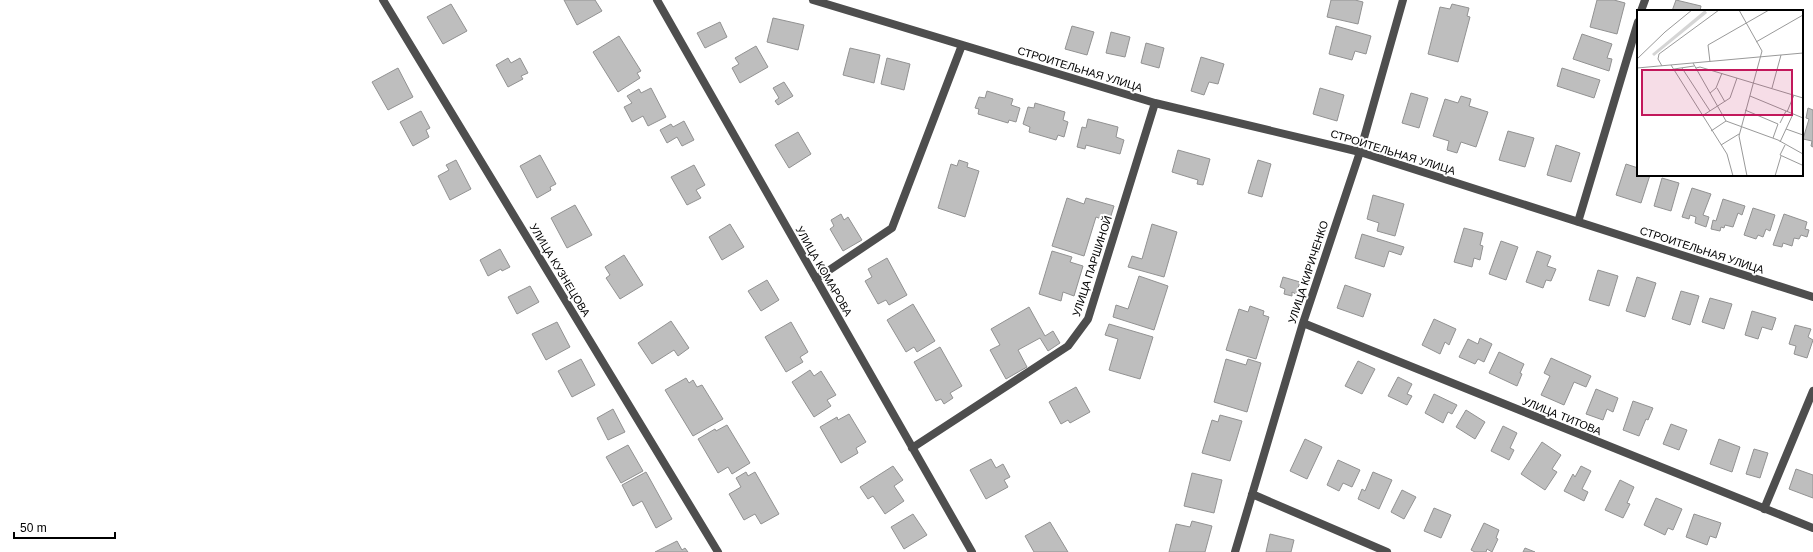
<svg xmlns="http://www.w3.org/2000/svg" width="1813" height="552" font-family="Arial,sans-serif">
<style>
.building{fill:#bebebe;stroke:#929292}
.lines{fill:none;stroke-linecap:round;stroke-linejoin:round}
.minor{stroke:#4e4e4e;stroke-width:8}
.labels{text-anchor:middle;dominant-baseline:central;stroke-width:4;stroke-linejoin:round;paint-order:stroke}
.street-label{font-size:11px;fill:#000;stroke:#fff}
.inset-road{fill:none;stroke:#999;stroke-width:1}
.view{fill:#c2185b;fill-opacity:0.15;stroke:#c2185b;stroke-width:2}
.inset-edge{fill:none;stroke:#000;stroke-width:2}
</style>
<rect width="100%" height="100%" fill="#fff"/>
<path class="building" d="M564,0H595L602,11L577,25Z
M1331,0H1355L1363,2L1358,24L1327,17Z
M1597,0H1614L1625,3L1617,34L1590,27Z
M1676,0L1701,6L1700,11H1672Z
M451,4L467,31L443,44L427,17Z
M1452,4L1469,8L1467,16L1470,17L1458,62L1428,54L1440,7L1450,9Z
M773,18L804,25L798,50L767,42Z
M720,22L727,37L705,48L697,33Z
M1072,26L1094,32L1087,55L1065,49Z
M1336,26L1371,36L1366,54L1355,51L1352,60L1329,54Z
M1111,32L1130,37L1125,57L1106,53Z
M1582,34L1612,44L1607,58L1612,59L1609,71L1573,59Z
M619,36L641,71L637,73L640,78L618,92L593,52Z
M1146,43L1164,48L1159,68L1141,63Z
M756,46L768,67L740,83L732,68L739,64L735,58Z
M850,48L880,55L874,83L843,75Z
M1201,57L1224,64L1218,84L1209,82L1204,95L1191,91Z
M508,58L511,63L520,58L528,73L521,76L523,79L508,87L496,65Z
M887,58L910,64L904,90L881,84Z
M398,68L413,97L388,110L372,82Z
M1562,68L1600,80L1594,98L1557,86Z
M784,82L793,96L778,105L775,101L779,98L773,88Z
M651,88L666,117L648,126L643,116L632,122L624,107L632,103L627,96L639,89L641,93Z
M1320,88L1344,95L1337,121L1313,114Z
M987,91L1013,99L1011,105L1020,108L1016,122L1009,120L1008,123L978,114L979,109L975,108L979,97L985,98Z
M1411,93L1428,98L1419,128L1402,123Z
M1461,96L1471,99L1469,106L1488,112L1476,147L1461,142L1457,153L1447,150L1449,141L1433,136L1445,99L1458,103Z
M1035,103L1065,112L1063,120L1068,122L1064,137L1058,135L1056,140L1029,132L1030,127L1023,124L1028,107L1034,108Z
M1808,108L1813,110V147L1811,146L1812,141L1803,139L1809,119L1806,118Z
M421,111L430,128L426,130L429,137L413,146L400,122Z
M1088,119L1118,127L1116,137L1124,140L1120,154L1086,145L1085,149L1077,147L1082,127L1086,128Z
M684,121L694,140L682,146L677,137L667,143L660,130L671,124L673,127Z
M1508,131L1534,138L1525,167L1499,160Z
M798,132L811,154L789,168L775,145Z
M1556,145L1580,153L1571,182L1547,175Z
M1178,150L1210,159L1203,185L1197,184L1198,180L1172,172Z
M540,155L556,184L550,187L551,190L537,198L520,166Z
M456,160L471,189L450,200L438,176L449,170L446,165Z
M959,160L968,163L967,167L979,171L965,217L938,208L951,164L957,166Z
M1258,160L1271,164L1262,197L1248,193Z
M1626,164L1638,168V175H1650L1641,203L1616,195Z
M694,165L705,185L696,190L701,198L687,205L671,177Z
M1662,178L1679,183L1671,211L1654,206Z
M1692,188L1711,194L1703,215L1709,217L1706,227L1695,223L1696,217L1690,215L1689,219L1682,217Z
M1373,195L1404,204L1395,236L1377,231L1379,223L1367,219Z
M1067,198L1084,204L1086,198L1114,206L1109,222L1096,217L1084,256L1052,246Z
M1723,199L1745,206L1742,215L1738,213L1733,227L1725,225L1724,228L1721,227L1720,231L1711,229L1713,220L1716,221Z
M575,205L592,235L567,248L551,218Z
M1753,208L1775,215L1770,231L1766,229L1763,237L1758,235L1756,239L1744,235Z
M841,214L844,220L848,217L862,240L843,251L830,229L834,226L831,220Z
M1784,214L1807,222L1805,229L1809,230L1807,237L1801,235L1799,239L1794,238L1792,246L1783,243L1782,247L1773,245Z
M730,224L744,247L722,260L709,237Z
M1152,224L1177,232L1164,277L1128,267L1132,256L1142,259Z
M1464,228L1483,233L1480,245L1483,246L1480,260L1474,258L1472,267L1454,262Z
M1362,234L1404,247L1401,255L1389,251L1384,267L1355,258Z
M1501,241L1518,247L1506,280L1489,274Z
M500,249L510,267L502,271L501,269L488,276L480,260Z
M1052,251L1072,257L1070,262L1083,266L1074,296L1063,292L1061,301L1039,294Z
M1537,251L1551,256L1547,266L1556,269L1551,281L1546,280L1543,288L1526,282Z
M624,255L643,285L620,299L606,278L610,275L605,267Z
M887,258L907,295L889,305L886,300L878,304L865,281L872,277L868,269Z
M1598,270L1618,276L1609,306L1589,300Z
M1139,276L1168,286L1154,330L1113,317L1116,305L1128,309Z
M1283,277L1300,282L1296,294L1292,292V296L1284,294L1285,289L1280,287Z
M1637,277L1656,283L1645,317L1626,311Z
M767,280L779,300L761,311L748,291Z
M1345,285L1371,294L1363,317L1337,308Z
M530,286L539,302L517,314L508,297Z
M1681,291L1699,296L1690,325L1672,319Z
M1710,298L1732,304L1724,329L1702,322Z
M913,304L935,341L917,352L914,347L906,352L887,320Z
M1250,306L1264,311L1263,315L1269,317L1256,359L1226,350L1239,309L1248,312Z
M1029,307L1045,336L1053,331L1060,343L1048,351L1040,338L1018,350L1027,367L1006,379L990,350L1000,345L991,329Z
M1752,311L1776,318L1772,330L1762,327L1758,339L1745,335Z
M1434,319L1456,329L1449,345L1445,342L1440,354L1422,345Z
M671,321L689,348L678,356L674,350L652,364L638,343Z
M557,322L570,347L546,360L532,334Z
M791,322L808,352L800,357L803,362L786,372L765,337Z
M1109,324L1153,337L1140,379L1109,370L1118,339L1105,335Z
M1795,325L1811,329L1808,337L1813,340L1807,358L1794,354L1796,346L1789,344Z
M1480,338L1492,344L1484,362L1478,359L1475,364L1459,357L1468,339L1478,344Z
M940,347L962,386L950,393L953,398L944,404L941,399L936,401L914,362Z
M1499,352L1524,364L1520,373L1522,374L1517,386L1489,373Z
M1551,358L1591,376L1586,387L1574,382L1564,405L1541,395L1550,376L1544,373Z
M581,359L595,385L572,397L558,371Z
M1226,359L1246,365L1248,359L1261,363L1247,412L1214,402Z
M1358,361L1375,369L1362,394L1345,386Z
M810,370L814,376L821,371L836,395L827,400L831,406L814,417L792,382Z
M1398,377L1412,384L1407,394L1412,396L1407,405L1388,396Z
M686,378L689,383L693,380L697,387L702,385L723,419L693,436L665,390Z
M1076,387L1090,412L1070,423L1068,420L1061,424L1049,402Z
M1596,389L1618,398L1613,412L1607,409L1603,420L1586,414Z
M1434,394L1457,405L1452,414L1448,412L1443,423L1425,413Z
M1633,401L1653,408L1648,420L1646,419L1639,436L1623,430Z
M613,409L625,432L608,440L597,418Z
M1466,410L1485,422L1475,439L1456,427Z
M849,414L866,442L856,448L858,453L841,463L820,427L837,417L838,420Z
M1220,415L1242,421L1230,461L1202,453L1212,420L1218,422Z
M1671,424L1687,430L1679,450L1663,444Z
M727,425L750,463L732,474L728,467L718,473L698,439L715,429L716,431Z
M1503,426L1517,433L1510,448L1514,450L1509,460L1491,451Z
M1305,439L1322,447L1307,479L1290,471Z
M1719,439L1740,447L1732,472L1710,464Z
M1542,442L1561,455L1552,469L1557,472L1545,490L1521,474Z
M628,445L643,471L621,483L606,457Z
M1754,449L1768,453L1760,478L1746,474Z
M991,459L996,468L1003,464L1010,477L1004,480L1008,487L986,499L970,470Z
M1338,460L1360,470L1352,487L1343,483L1339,491L1327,485Z
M893,466L903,480L894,486L904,501L885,514L873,496L868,499L860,487Z
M1581,466L1591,471L1582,489L1588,492L1584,501L1564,491L1573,474L1575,477Z
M1796,469L1813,475V498L1789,489Z
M646,472L672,519L656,528L642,501L633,506L622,485Z
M746,472L748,476L755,472L779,514L761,524L755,514L744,520L729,494L741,487L736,478Z
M1373,472L1392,480L1379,509L1358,499L1362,489L1365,491Z
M1192,473L1222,480L1214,513L1184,506Z
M1620,480L1634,487L1627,503L1630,504L1623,518L1605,510Z
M1402,490L1416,497L1404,519L1391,512Z
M1656,498L1682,509L1673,530L1668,528L1665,535L1644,525Z
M1434,508L1451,515L1441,538L1424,531Z
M913,514L927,535L904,549L891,527Z
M1694,514L1721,523L1716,538L1710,536L1707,545L1686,537Z
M1192,521L1212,526L1205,552H1169L1176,524L1190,527Z
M1050,522L1068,552H1034L1025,536Z
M1484,523L1499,530L1496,538L1498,539L1492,552L1487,549L1486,552H1475L1471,550Z
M1270,534L1294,540L1291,552H1266Z
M677,541L682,550L685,548L688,552H655Z
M1525,548L1535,552H1523Z"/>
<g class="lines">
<path class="minor" d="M383,0L718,552
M657,0L972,552
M813,0L1155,103L1360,152L1813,297
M1641,11L1645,0
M1578,222L1638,22
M816,279L892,228L962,45
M1303,323L1813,528
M912,448L1068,346L1088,319L1155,103
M1252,494L1387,552
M1764,509L1813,391
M1235,552L1303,323L1360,152L1403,0"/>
</g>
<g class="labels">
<g class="street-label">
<text transform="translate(1080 69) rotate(17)">СТРОИТЕЛЬНАЯ УЛИЦА</text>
<text transform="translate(1393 152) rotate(17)">СТРОИТЕЛЬНАЯ УЛИЦА</text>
<text transform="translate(1702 250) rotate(18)">СТРОИТЕЛЬНАЯ УЛИЦА</text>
<text transform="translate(1092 266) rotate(-72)">УЛИЦА ПАРШИНОЙ</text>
<text transform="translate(560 270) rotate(59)">УЛИЦА КУЗНЕЦОВА</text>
<text transform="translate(824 271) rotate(60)">УЛИЦА КОМАРОВА</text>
<text transform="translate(1308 272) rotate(-72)">УЛИЦА КИРИЧЕНКО</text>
<text transform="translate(1562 416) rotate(22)">УЛИЦА ТИТОВА</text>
</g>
</g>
<g transform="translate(1637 10)">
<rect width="166" height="166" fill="#fff"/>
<path d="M68,0L70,3L17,46L15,44Z" fill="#d5d5d5"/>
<path class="inset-road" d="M102,0L125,41L102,126L110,166M119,32L166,5M0,49L28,22L55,0M73,52L71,35L132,0M56,53L89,111L141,130L166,144M34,55L90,144L96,166M25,56L21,49L22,44L82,0M0,58L166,43M45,58L73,101M59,58L63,57L166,88M37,59L57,56M80,78L88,92M135,78L144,45M73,83L79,78L85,63M113,86L166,108M108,100L141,114L136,128M150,102L157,85M65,106L93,88L100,68M143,113L149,101M149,119L166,125M74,121L89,111M143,132L156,104M84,135L102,124M148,135L143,145L165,155M138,166L144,146"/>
<path class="view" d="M5,60H155V105H5Z"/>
<rect width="166" height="166" class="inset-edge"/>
</g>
<path d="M14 532v6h101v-6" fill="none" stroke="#000000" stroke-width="2"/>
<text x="20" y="532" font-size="12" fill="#000000" stroke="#ffffff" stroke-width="3" paint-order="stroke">50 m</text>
</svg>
